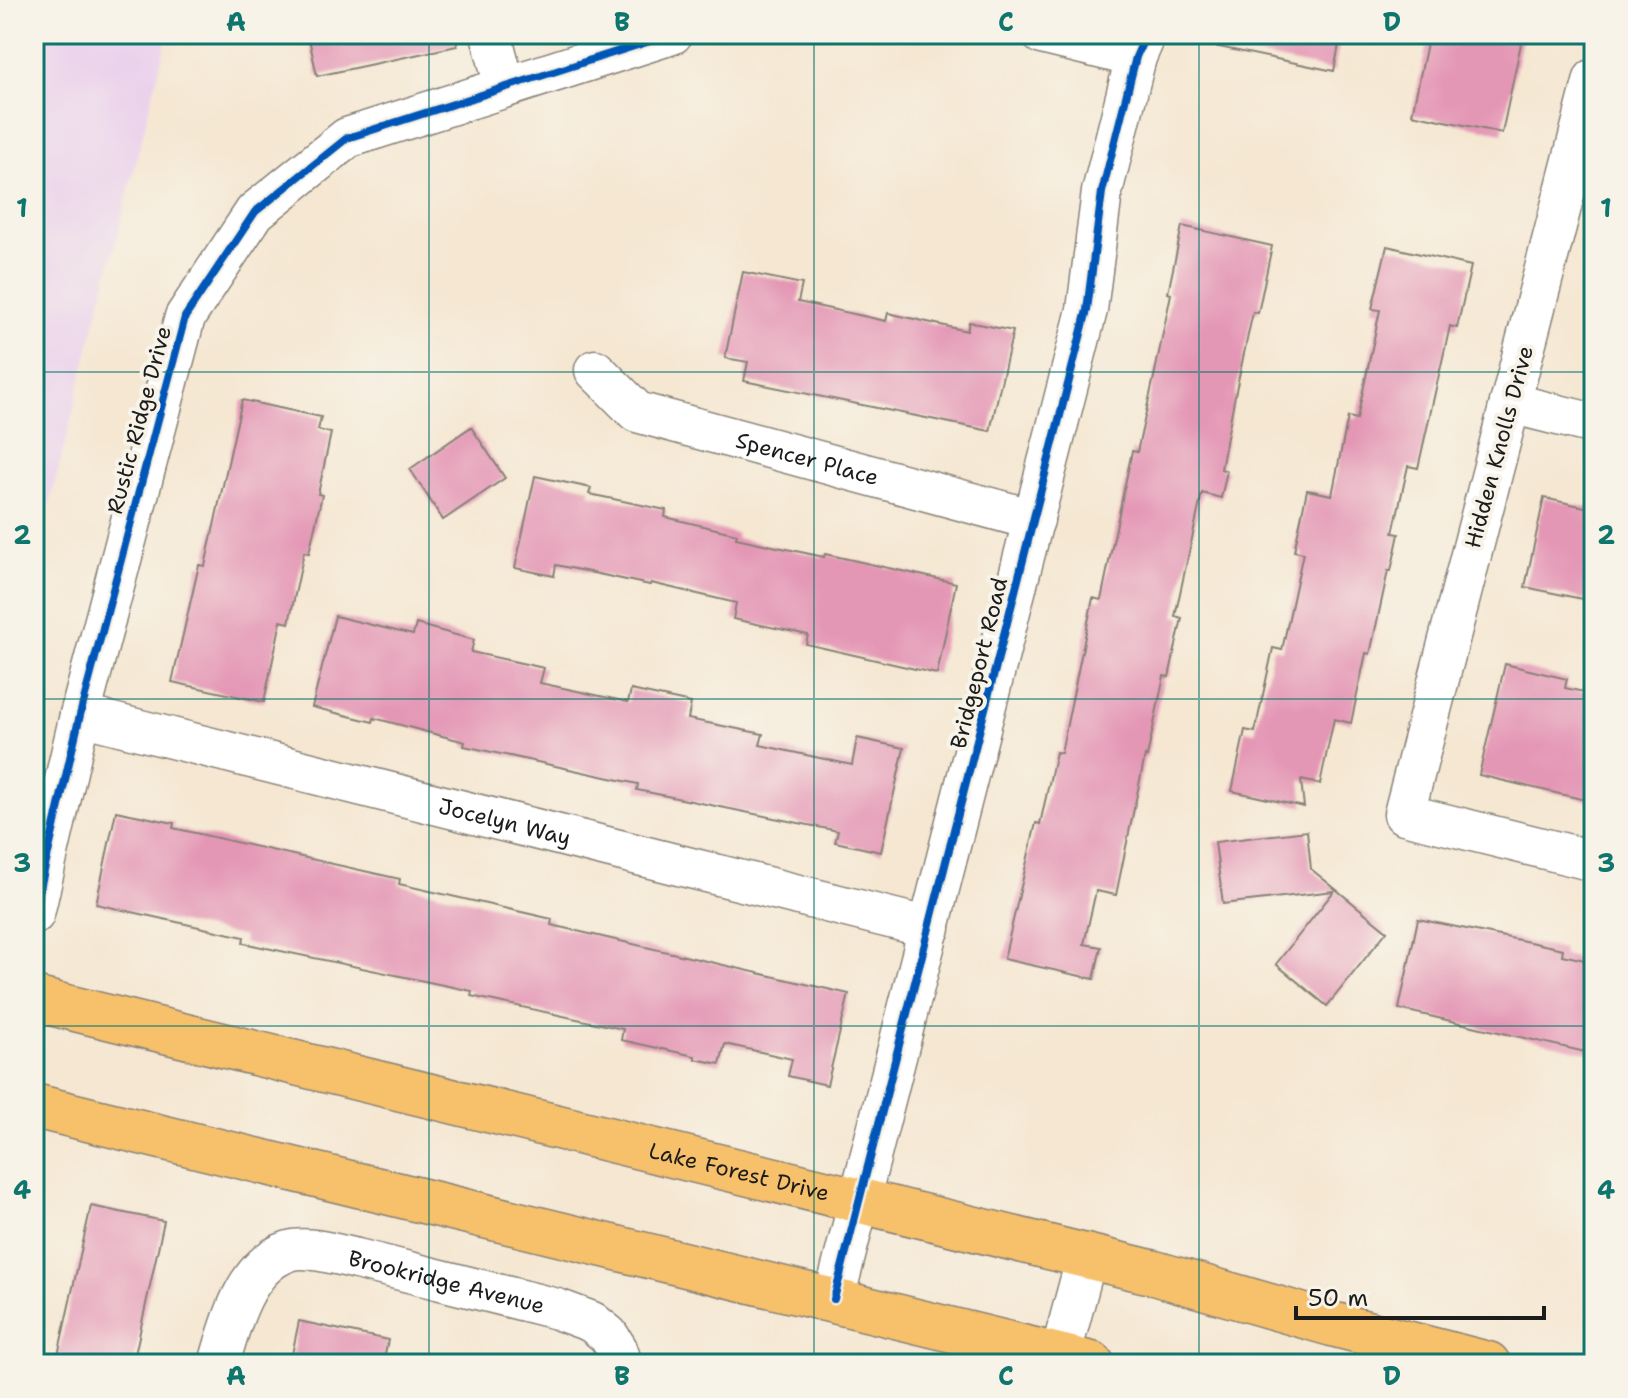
<svg xmlns="http://www.w3.org/2000/svg" width="1628" height="1398" font-family="'Shantell Sans',sans-serif">
<style>
.built{fill:#ead1ec}
.building{fill:#e497b5}
.lines{fill:none;stroke-linecap:round;stroke-linejoin:round}
.minor-casing{stroke:#888277;stroke-width:43}
.major-casing{stroke:#888277;stroke-width:47}
.minor{stroke:#fff;stroke-width:40}
.major{stroke:#f7c06b;stroke-width:44}
.cycleway-casing{stroke:#f7f3e8;stroke-width:13}
.cycleway{stroke:#0057b8;stroke-width:8}
.grid{fill:none;stroke:#0f766e;stroke-width:2;stroke-opacity:0.55}
.labels{text-anchor:middle;dominant-baseline:central;stroke-width:8;stroke-linejoin:round;paint-order:stroke}
.street-label{font-size:22px;fill:#1c1c1c;stroke:#f7f3e8}
.neatline{fill:none;stroke:#0f766e;stroke-width:3}
.grid-label{font-size:26px;text-anchor:middle;font-weight:bold;fill:#0f766e}
</style>
<rect width="100%" height="100%" fill="#f7f3e8"/>
<filter id="ink" filterUnits="userSpaceOnUse"><feTurbulence type="fractalNoise" baseFrequency=".0125" numOctaves="2"/><feDisplacementMap in="SourceGraphic" scale="16" xChannelSelector="R" yChannelSelector="G"/><feConvolveMatrix kernelMatrix="1 2 1 2 8 2 1 2 1" color-interpolation-filters="sRGB"/></filter>
<filter id="wash" filterUnits="userSpaceOnUse"><feTurbulence type="fractalNoise" baseFrequency=".006" numOctaves="4" result="noise"/><feDisplacementMap in="SourceGraphic" scale="32" xChannelSelector="R" yChannelSelector="G"/><feGaussianBlur stdDeviation="1.8" result="paint"/><feColorMatrix in="noise" values="0 0 0 0 0 0 0 0 0 0 0 0 0 0 0 0 0 1.4 0 .05"/><feComposite in="paint" operator="in"/></filter>
<g filter="url(#wash)">
<rect width="100%" height="100%" fill="#f5e7d2"/>
<path class="built" d="M34,34H168L34,566Z"/>
<g id="blocks">
<path class="building" d="M308,34H456L457,46L317,76Z
M1215,34H1341L1334,71L1214,46Z
M1429,34H1523L1502,133L1412,114Z
M1182,226L1272,246L1258,313L1253,312L1235,395L1221,469L1227,471L1221,498L1202,493L1175,616L1182,618L1169,677L1164,676L1147,757L1145,756L1116,895L1096,891L1084,944L1101,947L1094,979L1004,959L1036,823L1040,824L1056,752L1061,753L1093,598L1101,600L1132,451L1137,452L1154,377L1171,294L1168,293Z
M1387,246L1471,266L1457,328L1450,326L1418,468L1408,466L1393,533L1399,534L1391,571H1388L1370,654L1366,653L1351,723L1334,719L1320,784L1301,780L1304,807L1232,791L1245,730L1255,732L1273,648L1282,650L1303,553L1294,551L1307,490L1332,495L1348,417L1357,419L1380,310L1372,309Z
M743,272L802,284L798,302L886,321L888,313L967,331L969,322L1013,331L990,431L744,381L748,362L725,358Z
M242,400L321,417L318,430L331,433L318,494L322,495L309,553L304,552L289,623L281,621L264,702L172,682L199,565L205,566Z
M471,427L505,478L443,520L410,469Z
M535,476L591,488L589,494L666,510L665,517L737,534L736,538L824,557L825,554L956,583L937,674L806,644L808,635L733,619L736,603L651,583L650,585L556,565L554,576L515,568Z
M1544,498L1594,509V567L1587,600L1525,587Z
M335,616L413,635L416,624L474,640L471,652L544,668L540,683L628,702L631,690L691,703L688,719L763,734L760,745L852,765L857,738L904,748L881,852L835,842L838,831L637,790L638,784L464,746L465,742L374,718L373,722L312,707Z
M1505,664L1567,679L1565,688L1594,694V802L1479,775Z
M116,811L174,823L173,828L400,879L399,884L552,919L551,925L849,994L827,1085L788,1076L792,1059L725,1044L720,1064L695,1059V1056L621,1040L623,1029L471,996L472,991L243,943L244,937L96,904Z
M1307,831L1311,869L1387,931L1327,1006L1276,964L1334,891L1223,904L1215,842Z
M1418,919L1563,949L1562,955L1594,962V1054L1399,1009Z
M91,1206L164,1221L133,1364H56Z
M299,1321L388,1340L383,1364H290Z"/>
</g>
</g>
<g filter="url(#ink)">
<use href="#blocks" fill-opacity="0" stroke="#888277" stroke-width="2"/>
<g class="lines">
<defs>
<g id="minor">
<path d="M491,34L505,87"/>
<path d="M1042,34L1136,57"/>
<path d="M1594,79L1404,814L1594,861"/>
<path id="s1" d="M595,370L637,412L1034,520"/>
<path d="M1510,403L1594,424"/>
<path id="s2" d="M80,715L930,928"/>
<path d="M34,914L80,715L185,317L255,212L347,138L672,34"/>
<path d="M834,1299L1087,310L1102,192L1136,57L1146,34"/>
<path id="s3" d="M219,1364C230,1325 245,1265 289,1251C306,1245 339,1255 357,1259L557,1309L592,1322L608,1335L617,1349L622,1364"/>
<path d="M1058,1364L1087,1256"/>
</g>
<g id="major">
<path id="s4" d="M34,999L1151,1272L1332,1324L1488,1364"/>
<path d="M34,1106L1092,1364"/>
</g>
</defs>
<use href="#minor" class="minor-casing"/>
<use href="#major" class="major-casing"/>
<use href="#minor" class="minor"/>
<use href="#major" class="major"/>
<defs>
<path id="cycleway" d="M34,914L80,715L185,317L255,212L347,138L672,34
M834,1299L1087,310L1102,192L1136,57L1146,34"/>
</defs>
<use href="#cycleway" class="cycleway-casing"/>
<use href="#cycleway" class="cycleway"/>
</g>
</g>
<path class="grid" d="M429,34V1364M814,34V1364M1199,34V1364M34,372H1594M34,699H1594M34,1026H1594"/>
<g class="labels">
<g class="street-label">
<text transform="translate(139 420) rotate(-75)">Rustic Ridge Drive</text>
<text transform="translate(1499 447) rotate(-75)">Hidden Knolls Drive</text>
<text stroke="none"><textPath href="#s1" startOffset="236">Spencer Place</textPath></text>
<text transform="translate(979 663) rotate(-76)">Bridgeport Road</text>
<text stroke="none"><textPath href="#s2" startOffset="438">Jocelyn Way</textPath></text>
<text stroke="none"><textPath href="#s4" startOffset="726">Lake Forest Drive</textPath></text>
<text stroke="none"><textPath href="#s3" startOffset="300">Brookridge Avenue</textPath></text>
</g>
</g>
<rect width="1628" height="1398" fill="none" stroke="#f7f3e8" stroke-width="88"/>
<path d="M1296 1306v12h248v-12" fill="none" stroke="#1c1c1c" stroke-width="4"/>
<text x="1308" y="1306" font-size="24" fill="#1c1c1c" stroke="#f7f3e8" stroke-width="6" paint-order="stroke">50 m</text>
<rect x="44" y="44" width="1540" height="1310" class="neatline"/>
<g class="grid-label">
<text x="236" y="31">A</text>
<text x="622" y="31">B</text>
<text x="1006" y="31">C</text>
<text x="1392" y="31">D</text>
<text x="22" y="217">1</text>
<text x="1606" y="217">1</text>
<text x="22" y="544">2</text>
<text x="1606" y="544">2</text>
<text x="22" y="872">3</text>
<text x="1606" y="872">3</text>
<text x="22" y="1199">4</text>
<text x="1606" y="1199">4</text>
<text x="236" y="1385">A</text>
<text x="622" y="1385">B</text>
<text x="1006" y="1385">C</text>
<text x="1392" y="1385">D</text>
</g>
</svg>
